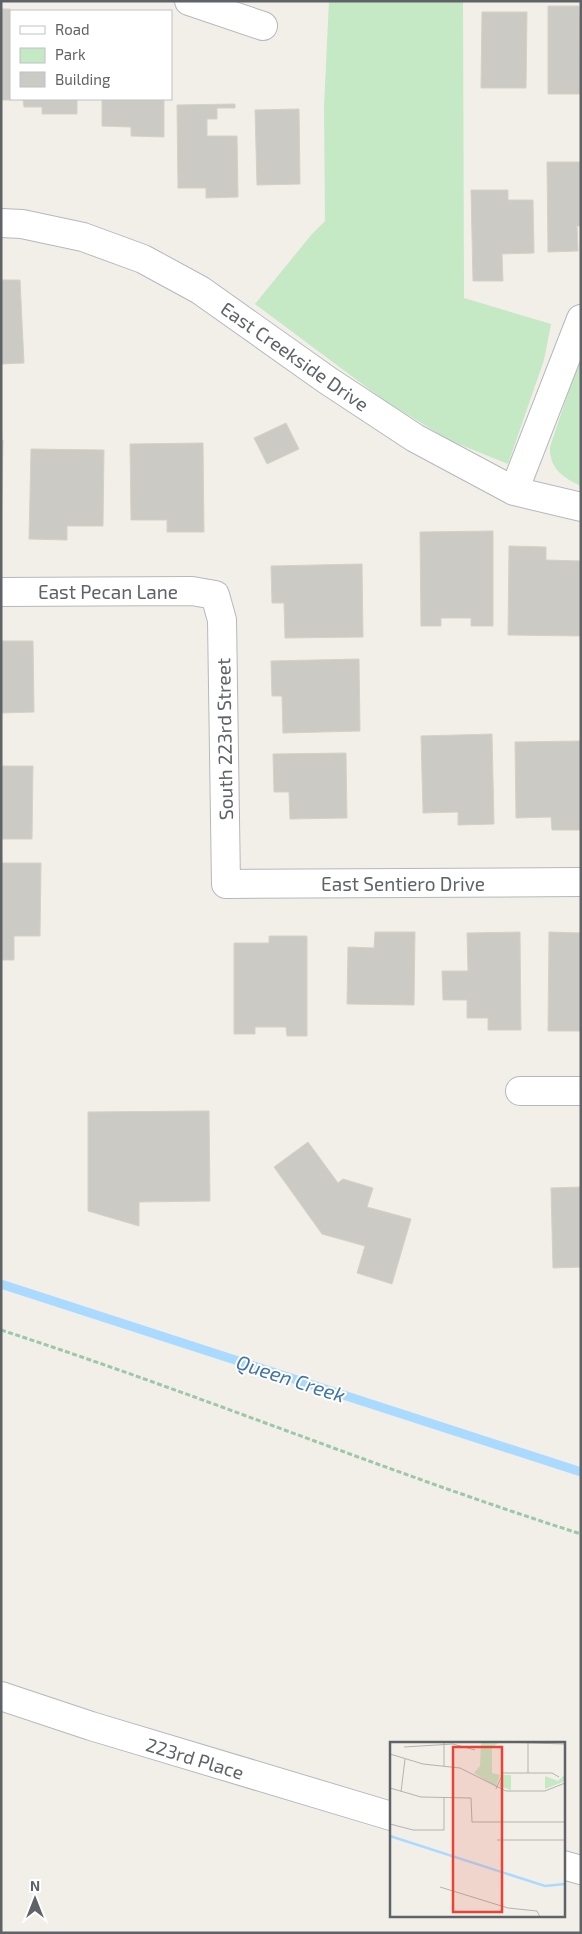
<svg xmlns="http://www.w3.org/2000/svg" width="582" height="1934" font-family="'Exo 2',sans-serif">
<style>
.green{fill:#c5e8c5}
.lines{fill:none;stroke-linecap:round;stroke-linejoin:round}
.stream{stroke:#aadaff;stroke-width:9}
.building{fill:#cccac5;stroke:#d6d1c6}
.minor-casing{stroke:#b5b8bc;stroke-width:30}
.path{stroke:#9cc7a9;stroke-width:3;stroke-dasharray:5 2.5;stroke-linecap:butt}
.minor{stroke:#fff;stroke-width:28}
.labels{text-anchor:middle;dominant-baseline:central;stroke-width:4;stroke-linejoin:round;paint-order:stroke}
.street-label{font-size:19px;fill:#5f6368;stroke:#fff}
.water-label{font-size:20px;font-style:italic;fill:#4174aa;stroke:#fff}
.inset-river{fill:none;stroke:#aadaff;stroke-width:2.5}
.inset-road{fill:none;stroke:#b3b3b1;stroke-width:1}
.view{fill:#ea4335;fill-opacity:0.15;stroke:#ea4335;stroke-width:2.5}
.inset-edge{fill:none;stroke:#5f6368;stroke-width:2.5}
</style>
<rect width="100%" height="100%" fill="#f1efe8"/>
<path class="green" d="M329,1H463L464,298L551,324L544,360L508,464L451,441L385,401L255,304L312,234L325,221L324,107Z
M581,354V486C563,478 549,468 550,447Z"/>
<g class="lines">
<path class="stream" d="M1,1284L581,1472"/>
</g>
<path class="building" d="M548,6H579L581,94H548Z
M1,9H10L12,100H1Z
M482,12H527L526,88H481Z
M23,99H77V114H42V107H24Z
M102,99H164V137L131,136V127L102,126Z
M235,104V108H217V119H207V136H237L238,197L206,198V188H178L177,105Z
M299,109L300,184L257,185L255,110Z
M547,162H581V226H577L578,251L548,252Z
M471,190H508V200H533L534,253L502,254L503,281H473Z
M1,280H20L24,363L1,364Z
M286,423L299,449L267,464L254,438Z
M1,440H3L1,534Z
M203,443L204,532H167V520H131L130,444Z
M31,449L104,450L103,526H67V540L29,539Z
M493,531V626H471V618H441V626H421L420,532Z
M509,546L546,547V560L581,561V636L508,635Z
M362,564L363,637L285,638L284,603H272L271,566Z
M1,641H33L34,712L1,713Z
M359,659L360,731L283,733L282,696H272L271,661Z
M492,734L494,824L458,825V812L423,813L421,736Z
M581,741V830H552L551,817L516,818L515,742Z
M346,753L347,818L290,819L289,792H274L273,754Z
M1,766H33L32,839H1Z
M1,863H41L40,936H14V960H1Z
M375,932H415L414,1005L347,1004L348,947L374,948Z
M520,932L521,1030H488V1018H467V1000H443L442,971H468L467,933Z
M549,932L581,933V1031H548Z
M269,936H307V1036H287L286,1027H255V1034H234V943H269Z
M209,1111L210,1201L139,1202V1226L88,1211V1112Z
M308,1142L338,1183L343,1179L373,1188L367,1207L411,1219L392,1284L357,1273L365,1246L322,1234L274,1167Z
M581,1187V1267L553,1268L551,1188Z"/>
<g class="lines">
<defs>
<path id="minor" d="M189,1L263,26
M1,223L22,224L83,237L143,259L200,290L327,380L415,438L514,491L581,507
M514,491L581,319
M1,592L192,591L215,595L222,620L226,884L581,882
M520,1091H581
M1,1696L91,1726L391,1816
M563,1865L581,1870"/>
</defs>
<use href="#minor" class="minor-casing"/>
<path class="path" d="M1,1330C196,1393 386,1472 581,1534"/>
<use href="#minor" class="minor"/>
</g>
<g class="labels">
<g class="street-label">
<text transform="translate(295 356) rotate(35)">East Creekside Drive</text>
<text x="108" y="591">East Pecan Lane</text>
<text transform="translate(224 739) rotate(-91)">South 223rd Street</text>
<text x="403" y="883">East Sentiero Drive</text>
<text transform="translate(195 1758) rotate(17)">223rd Place</text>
</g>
<g class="water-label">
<text transform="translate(291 1378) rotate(18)">Queen Creek</text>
</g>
</g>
<g transform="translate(390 1742)">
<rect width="175" height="175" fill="#f1efe8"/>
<path d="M91,0L108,1L102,6V31L110,33L106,45L84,31L90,24ZM175,32V39L155,47V34L168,39ZM113,33H121V48L109,44Z" fill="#c5e8c5"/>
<path class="inset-river" d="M0,94L155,144L175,142"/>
<path class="inset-road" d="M110,0L175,2M54,1V24M138,1V31M14,5L63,2L85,8M0,12L33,22L70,26L116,49H155L175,41M0,46L31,55L81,56L82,80H175M106,47L113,31H162L169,35M11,50L15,17M0,82L23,88H54V56M107,98H175M50,145L118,166L147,169L150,175"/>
<path class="view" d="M63,5H112V170H63Z"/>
<rect width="175" height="175" class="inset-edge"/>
</g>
<rect width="582" height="1934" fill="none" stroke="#5f6368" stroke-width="5"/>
<rect x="10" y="10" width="162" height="90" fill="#ffffff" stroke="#bfc1c3"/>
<rect x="20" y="26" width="25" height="8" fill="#ffffff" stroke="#bfc1c3"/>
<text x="55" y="35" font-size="15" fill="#5f6368">Road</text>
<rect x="20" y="48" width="25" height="15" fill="#c5e8c5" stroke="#bfc1c3"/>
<text x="55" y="60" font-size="15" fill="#5f6368">Park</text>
<rect x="20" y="72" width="25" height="15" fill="#cccac5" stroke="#bfc1c3"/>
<text x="55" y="85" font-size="15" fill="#5f6368">Building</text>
<g transform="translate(35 1899)" stroke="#ffffff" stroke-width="4" paint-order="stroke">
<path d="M0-4L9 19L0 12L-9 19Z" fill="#5f6368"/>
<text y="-8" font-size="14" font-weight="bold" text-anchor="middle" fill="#5f6368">N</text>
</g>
</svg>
